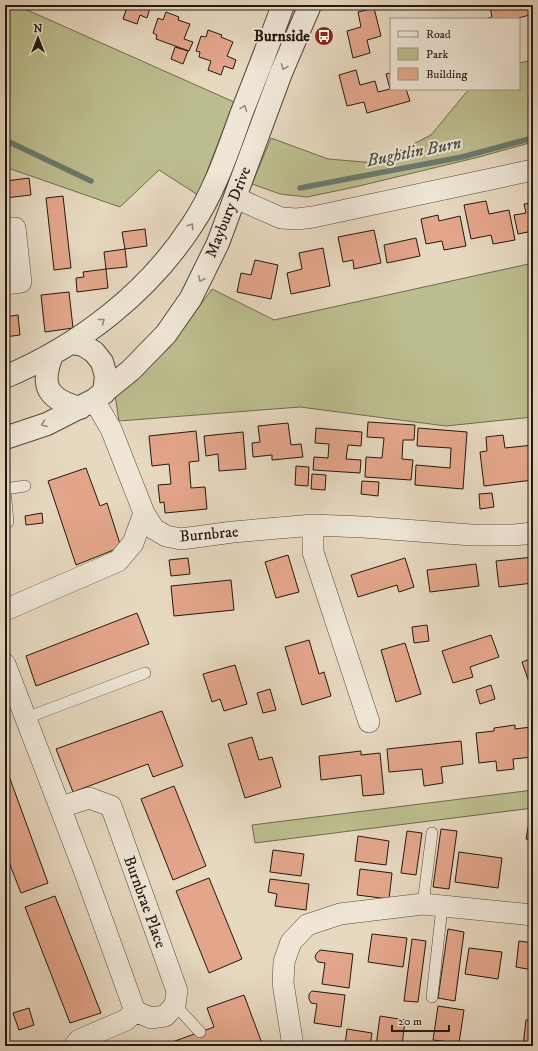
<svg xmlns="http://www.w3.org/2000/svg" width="538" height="1051" font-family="'IM FELL DW Pica',serif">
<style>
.green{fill:#bcbd8e;stroke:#6f6b4f}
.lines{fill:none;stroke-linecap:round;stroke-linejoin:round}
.stream{stroke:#697a6e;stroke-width:5.5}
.building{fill:#e4a68b;stroke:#221910}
.service-casing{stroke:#53493c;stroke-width:12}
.minor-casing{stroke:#53493c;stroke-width:22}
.tertiary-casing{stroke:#53493c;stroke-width:24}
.service{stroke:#efe6d6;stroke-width:11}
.minor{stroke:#efe6d6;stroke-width:21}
.tertiary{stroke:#efe6d6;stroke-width:22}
.oneway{stroke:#938a7d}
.labels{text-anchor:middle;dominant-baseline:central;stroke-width:4;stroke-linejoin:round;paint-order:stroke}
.poi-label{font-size:16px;font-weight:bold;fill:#221910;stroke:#efe6d6;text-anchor:end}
.street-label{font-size:16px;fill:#221910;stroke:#efe6d6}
.water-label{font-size:17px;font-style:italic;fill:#4b5247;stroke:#efe6d6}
</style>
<rect width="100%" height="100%" fill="#e7d8c0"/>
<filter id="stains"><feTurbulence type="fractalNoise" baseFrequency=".005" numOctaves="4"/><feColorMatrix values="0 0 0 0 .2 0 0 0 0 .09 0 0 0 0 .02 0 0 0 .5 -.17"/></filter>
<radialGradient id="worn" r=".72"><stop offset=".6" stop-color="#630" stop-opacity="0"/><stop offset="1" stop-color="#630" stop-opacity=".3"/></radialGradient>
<path class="green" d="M5,5H16L234,102L198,195L159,170L120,207L5,167Z
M533,60V142L479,157L355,187L307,197L280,194L252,184L271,138L328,159L376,163L431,135L469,89H519V63Z
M533,263V417L446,426L300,407L119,421L115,395L170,347L212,289L274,320Z
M533,790V808L255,843L252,825Z"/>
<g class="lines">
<path class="stream" d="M5,140L91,181
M300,188L462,157L533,138"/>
</g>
<path class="building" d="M113,5H141L150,8L147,18L140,15L137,24L123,19L126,10Z
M498,5H533V14L515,19H485L492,17L490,7Z
M374,8L381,36L367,40L370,53L353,58L347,31L361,27L358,12Z
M166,12L179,17L178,20L190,24L184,39L193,42L189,51L156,39L157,35L153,33L158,18L163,20Z
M208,30L222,35L221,37L233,42L227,56L236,60L233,69L224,66L221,75L208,70L211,61L199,57L200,52L196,51L201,36L206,37Z
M175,47L188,51L183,64L171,59Z
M356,70L360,85L375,81L378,92L390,89L386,74L391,73V89H406L410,101L367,113L364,102L347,106L339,75Z
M5,174L6,181L29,178L31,195L5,198Z
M63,196L71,268L54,270L46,198Z
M486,201L489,214L509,210L515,240L493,244L491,235L471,239L464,205Z
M533,203V231L518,234L514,215L526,213L524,204Z
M438,215L439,221L460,216L466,246L444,250L442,241L426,244L421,219Z
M145,229L147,246L125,249L122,232Z
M374,230L381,263L354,269L353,260L343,262L338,237Z
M416,238L420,256L387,263L384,245Z
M323,248L330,286L291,294L287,273L302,269L299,253Z
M125,249L127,267L106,269L104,252Z
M255,260L278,265L271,299L237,292L241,273L251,275Z
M106,269L108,288L77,292L76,278L84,277L83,272Z
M69,292L73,328L45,332L41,295Z
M18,315L20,335L5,337V317Z
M368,422L415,425L414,440H403L402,459L413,460L411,480L365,477L366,457L382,458L384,438L367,437Z
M288,423L291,445L301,444L303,457L272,460V455L253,457L252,443L260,442L258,426Z
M316,428L362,432L361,446L348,445L346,459L361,460L360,473L313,470L314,457L328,458L329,444L315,443Z
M418,428L467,432L463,489L415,485L416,465L450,468L451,448L417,446Z
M196,431L199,461L189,462L191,488L205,487L207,509L165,513L164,502L160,503L158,485L171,484L169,464L152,466L149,436Z
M243,432L246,469L219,471L218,454L206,456L204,436Z
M503,435L505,448L533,445V480L484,486L480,452L487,451L486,437Z
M296,466L309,467L308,486L295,485Z
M86,468L100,506L107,503L121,547L76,565L48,481Z
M312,474L326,475L325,490L311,489Z
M362,481L379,482L378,496L361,494Z
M492,493L494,507L480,509L479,494Z
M42,513L43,523L26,525L25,516Z
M288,555L299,592L276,598L265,562Z
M533,557V583L499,587L496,561Z
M188,558L190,574L171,576L169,560Z
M405,558L414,587L399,592L397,585L358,597L351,575Z
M476,564L479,586L430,592L427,570Z
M231,580L234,610L174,616L171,586Z
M137,613L149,644L36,686L26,656Z
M427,625L429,641L414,643L412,627Z
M491,635L499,657L470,667L473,677L453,683L442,651Z
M309,640L319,674L324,672L331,696L302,705L285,647Z
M405,643L421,694L396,702L381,650Z
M533,658V684L530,685L522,662Z
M235,665L247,704L224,711L220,699L212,702L203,674Z
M491,685L495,699L480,704L476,690Z
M270,689L276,710L263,713L257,693Z
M162,711L183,766L153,777L148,764L73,792L56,749Z
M515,725V729L531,727L533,757L513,759L514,769L497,771L496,761L479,763L476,733L494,731V728Z
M252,737L259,760L272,757L281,787L245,798L228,744Z
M461,741L463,764L441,767L443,783L424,786L422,769L389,772L387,749Z
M361,751V755L380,753L384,794L363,796L361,775L321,780L319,756Z
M5,765L48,883L21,893L5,852Z
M174,786L206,866L173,880L141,799Z
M530,817H533V840L526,839Z
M441,829L457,831L449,889L433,887Z
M407,831L422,833L416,875L401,873Z
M358,836L389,841L386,865L355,861Z
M532,849H533V875H529Z
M273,850L304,854L301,876L270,872Z
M459,852L502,858L498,888L455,882Z
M360,869L392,873L389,899L357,895Z
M209,878L242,959L209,973L176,891Z
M270,879L309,884L306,910L275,906L277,894L268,892Z
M55,896L101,1013L70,1023L25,907Z
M448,929L464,932L455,1001L438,998Z
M372,934L407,938L403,967L368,962Z
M412,939L426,941L418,1002L404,1001Z
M519,941L533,943V970L516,967Z
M469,948L502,952L498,979L465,974Z
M320,950L353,954L349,988L322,984L325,963L318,962L315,958L316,954Z
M312,991L345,995L341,1027L314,1023L317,1004L311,1003L309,999V994Z
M244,995L263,1046H161L214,1027L207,1008Z
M5,1000L9,1013L5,1015Z
M438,1006L464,1010L459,1043L433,1040Z
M29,1008L34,1025L19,1030L13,1013Z
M380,1016L405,1020L402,1046H376Z
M526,1020H533V1046H523Z
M347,1029L372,1033L370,1046H324V1042L345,1045Z"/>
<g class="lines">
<defs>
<path id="service" d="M5,489L8,522
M5,489L25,486
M26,718L145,673
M423,904L432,833
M432,997L442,907
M175,1005L200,1032"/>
<path id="minor" d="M236,198L281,218L297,219L313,217L533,170
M5,229L15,228L21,282L5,284
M94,400L111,429L144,513L154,529L166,536L181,539L233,532L313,525L363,527L472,535H514L533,533
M313,525V552L369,722
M5,610L118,561L133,543L144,513
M5,664L84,870L135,1011
M61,807L89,798L111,806L177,991L175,1005L165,1016L151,1018L135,1011L126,1020L79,1040L74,1046
M293,1046L283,983L284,962L291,942L307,925L340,914L423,904L533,915"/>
<path id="tertiary" d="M71,343L83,345L94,352L102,362L106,376L104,393
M52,355C40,386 47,399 80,408
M5,377C79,346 148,293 192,225C215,191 228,150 242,112C256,76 270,41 283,5
M5,438L47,424L94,400L131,370L166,334L191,298L218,243L281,73L310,5"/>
</defs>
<use href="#service" class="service-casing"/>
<use href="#minor" class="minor-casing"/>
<use href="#tertiary" class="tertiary-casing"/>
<use href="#service" class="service"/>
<use href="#minor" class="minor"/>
<use href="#tertiary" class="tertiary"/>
</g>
<defs><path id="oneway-chevron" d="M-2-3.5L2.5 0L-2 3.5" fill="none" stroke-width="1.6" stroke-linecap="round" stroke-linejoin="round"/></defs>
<g class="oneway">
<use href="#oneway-chevron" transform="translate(284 67) rotate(112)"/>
<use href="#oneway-chevron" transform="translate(244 108) rotate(-69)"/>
<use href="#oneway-chevron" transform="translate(191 226) rotate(-56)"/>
<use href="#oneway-chevron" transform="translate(201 279) rotate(116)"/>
<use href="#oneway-chevron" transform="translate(102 321) rotate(-38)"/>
<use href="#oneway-chevron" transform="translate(44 424) rotate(159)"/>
</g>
<defs>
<symbol id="bus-disc" viewBox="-11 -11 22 22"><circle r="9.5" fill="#8f2418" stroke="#efe6d6"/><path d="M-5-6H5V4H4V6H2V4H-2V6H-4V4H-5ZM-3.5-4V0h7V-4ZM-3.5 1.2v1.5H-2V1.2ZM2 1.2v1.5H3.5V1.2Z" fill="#fff"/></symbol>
</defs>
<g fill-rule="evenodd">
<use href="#bus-disc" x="313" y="25" width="22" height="22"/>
</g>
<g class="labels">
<g class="poi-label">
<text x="310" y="36">Burnside</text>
</g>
<g class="street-label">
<text transform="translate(228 212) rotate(-68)">Maybury Drive</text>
<text transform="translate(209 534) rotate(-5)">Burnbrae</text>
<text transform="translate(145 902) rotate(70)">Burnbrae Place</text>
</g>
<g class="water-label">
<text transform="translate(414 152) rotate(-11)">Bughtlin Burn</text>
</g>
</g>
<rect width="538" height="1051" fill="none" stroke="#e7d8c0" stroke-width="20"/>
<rect x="6" y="6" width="526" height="1039" fill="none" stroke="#221910" stroke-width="2"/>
<rect x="10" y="10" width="518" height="1031" fill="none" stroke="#221910"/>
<rect x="390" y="18" width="130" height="72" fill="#efe6d6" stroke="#9d9487"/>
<rect x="398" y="31" width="20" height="6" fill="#efe6d6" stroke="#9d9487"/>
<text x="426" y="38" font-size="12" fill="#221910">Road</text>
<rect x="398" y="48" width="20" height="12" fill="#bcbd8e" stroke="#9d9487"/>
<text x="426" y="58" font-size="12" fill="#221910">Park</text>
<rect x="398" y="68" width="20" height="12" fill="#e4a68b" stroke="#9d9487"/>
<text x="426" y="78" font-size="12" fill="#221910">Building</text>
<g transform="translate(38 38)" stroke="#efe6d6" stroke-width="3" paint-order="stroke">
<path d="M0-3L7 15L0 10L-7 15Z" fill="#221910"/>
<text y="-6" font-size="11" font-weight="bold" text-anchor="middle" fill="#221910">N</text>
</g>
<path d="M392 1025v6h57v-6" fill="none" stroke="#221910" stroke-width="2"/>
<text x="398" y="1025" font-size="12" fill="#221910" stroke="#efe6d6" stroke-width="3" paint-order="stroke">20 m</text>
<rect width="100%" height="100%" filter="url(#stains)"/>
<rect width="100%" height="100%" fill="url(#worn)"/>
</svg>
